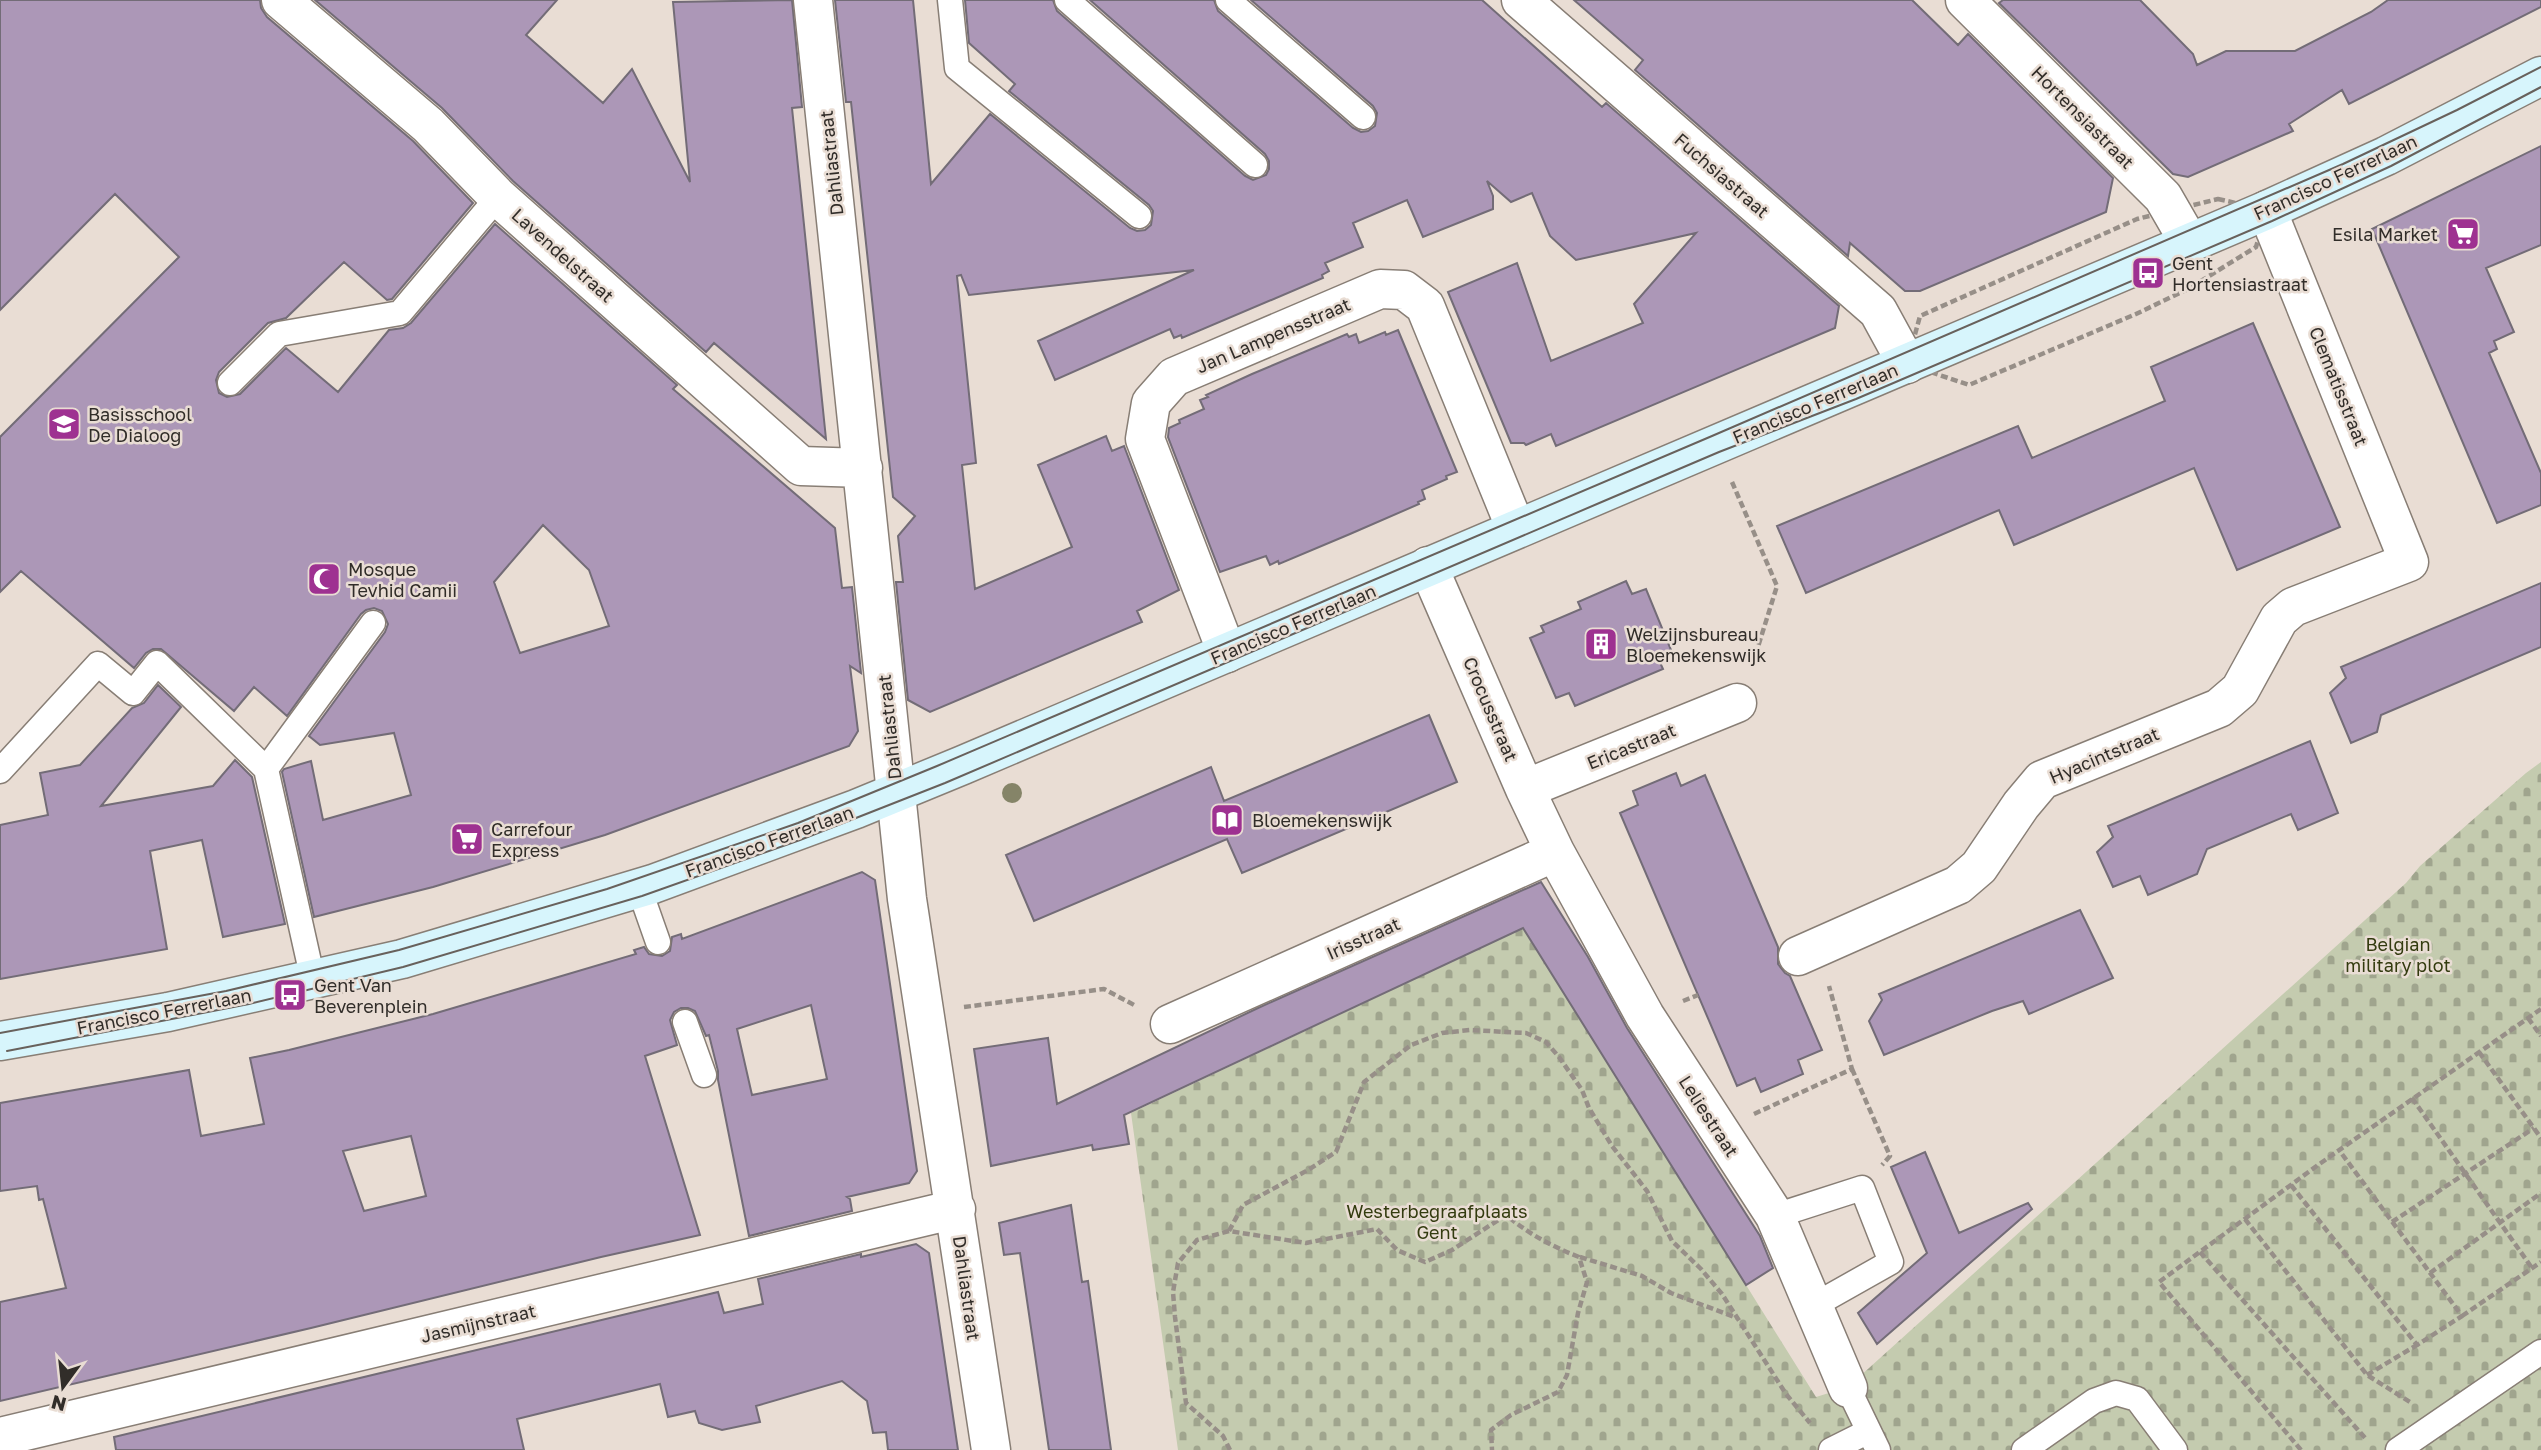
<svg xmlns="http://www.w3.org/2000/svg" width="2541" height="1450" font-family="'Golos Text',sans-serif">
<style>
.cemetery{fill:url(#cemetery-stones)}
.building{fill:#ac97b7;stroke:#736c77;stroke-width:2;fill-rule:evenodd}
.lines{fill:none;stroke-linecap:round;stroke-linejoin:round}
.lane-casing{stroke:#887e75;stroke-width:27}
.street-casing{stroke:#887e75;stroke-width:41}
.secondary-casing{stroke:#887e75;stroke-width:41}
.path{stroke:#978f88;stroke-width:4.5;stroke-dasharray:7 3.5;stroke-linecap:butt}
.lane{stroke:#fff;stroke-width:24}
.street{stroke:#fff;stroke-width:38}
.secondary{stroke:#d7f5fc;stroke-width:38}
.tram{stroke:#68615c;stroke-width:2}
.tree{fill:#858468}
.labels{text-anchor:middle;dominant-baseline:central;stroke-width:5;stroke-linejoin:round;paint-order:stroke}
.street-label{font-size:18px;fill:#312d29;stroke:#e9ddd4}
.poi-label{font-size:18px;fill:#312d29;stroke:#e9ddd4;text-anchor:start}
.park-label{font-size:18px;fill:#333b0f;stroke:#e9ddd4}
</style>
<defs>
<pattern id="cemetery-stones" width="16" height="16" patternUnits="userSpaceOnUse" patternTransform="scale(1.75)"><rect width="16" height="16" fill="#c4cbaf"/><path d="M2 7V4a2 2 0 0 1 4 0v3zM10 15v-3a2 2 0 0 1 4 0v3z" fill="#a0a58e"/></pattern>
</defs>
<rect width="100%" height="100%" fill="#e9ddd4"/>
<path class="cemetery" d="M2541,762V1450H1178L1131,1113L1523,928L1816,1397L1848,1387L2406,883L2420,866L2526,773Z"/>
<path class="building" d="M0,0H260L261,8L267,17L413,141L473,203L392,299L387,300L344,262L286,318L268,323L219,372L216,380L219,393L227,397L240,394L286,348L338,392L389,330L403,328L411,323L495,224L677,385L673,389L835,528L842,588L852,587L861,673L850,666L858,731L849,746L605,835L433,887L314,917L282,772L284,769L311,761L323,820L411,795L394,733L320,745L309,736L385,632L388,624L382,611L374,608L366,610L361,614L287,716L254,687L234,711L161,649H153L146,653L134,668L21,571L0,592V437L179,257L115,194L0,310ZM543,525L589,570L609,626L520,653L494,582Z
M315,0H557L526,35L603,103L632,69L690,182L673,2L792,0L802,107L792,108L826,439L714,343L706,352L513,181L442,108Z
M835,0H913L931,184L990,114L1130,228L1137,231L1145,230L1151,225L1153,211L1149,205L1009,91L1015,84L969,43L965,0H1053L1057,11L1245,176L1253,180L1266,175L1269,169V161L1265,154L1090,0H1214L1218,11L1353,128L1361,132L1368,131L1375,126L1377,113L1373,106L1251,0H1482L1602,107L1606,103L1839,306L1835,328L1556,446L1551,434L1526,445L1524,443H1511L1448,292L1517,263L1551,361L1643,323L1634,304L1696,233L1576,260L1550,236L1532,193L1511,202L1487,181L1493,196V209L1423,237L1407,200L1353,223L1363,247L1325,263L1329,271L1322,275L1323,278L1182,338L1181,335L1174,338L1170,329L1055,380L1038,341L1194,270L969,295L961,275L957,276L976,463L962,465L975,589L1072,547L1038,465L1106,436L1112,451L1124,446L1179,590L1137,611L1142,622L930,712L908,700L896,582H903L898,536L915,516L893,497L851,102H846Z
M1574,0H1912L1958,45L1968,34L2113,178L2106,212L1920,291H1905L1850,243L1848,256L1635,70L1643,60Z
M2003,0H2140L2193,54L2197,65L2226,51H2295L2371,12L2388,0H2541V7L2349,104L2342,90L2289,124L2293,131L2188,177L2173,174L1999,3Z
M2541,146V245L2486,268L2514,332L2494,341L2497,349L2489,353L2541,473V505L2497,523L2372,229Z
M2253,323L2340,527L2237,570L2194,468L2014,545L1999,510L1806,593L1777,526L2018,426L2032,458L2165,401L2151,367Z
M1398,330L1457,472L1446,476L1447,479L1422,490L1425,499L1418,502L1419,504L1350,534L1279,564L1278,561L1270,565L1266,556L1220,572L1168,437L1169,428L1180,423L1179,420L1204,409L1200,400L1208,397L1206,395L1252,374L1347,334L1349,337L1356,334L1359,343L1385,332L1386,335Z
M1626,581L1632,594L1646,589L1671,650L1657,656L1663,669L1575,706L1569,693L1556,698L1530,638L1544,632L1541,626L1581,609L1578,602Z
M2541,583V647L2381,715L2377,732L2351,743L2330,693L2346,678L2341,667Z
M158,685L181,707L101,806L213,786L235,760L252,777L285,924L223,937L202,840L150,851L167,949L0,979V825L48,815L40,773L80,765L132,708L144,703Z
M1429,715L1457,782L1242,873L1227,839L1034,921L1006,855L1211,767L1224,801Z
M2310,741L2338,813L2298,830L2291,814L2207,849L2197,874L2148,895L2140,876L2113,887L2097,852L2113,837L2108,826Z
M1676,773L1681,786L1705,775L1778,947V964L1785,973L1790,976L1822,1050L1798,1060L1803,1074L1761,1092L1755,1078L1737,1086L1620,813L1638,805L1633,791Z
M862,872L875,880L917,1171L909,1183L847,1197L850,1199L852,1211L749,1236L718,1080V1071L709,1035L706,1036L695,1011L688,1008H681L674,1012L670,1020L677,1045L645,1056L700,1235L601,1257L311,1328L0,1401V1302L66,1288L43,1199L39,1200L37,1186L0,1191V1103L189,1070L201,1136L264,1124L250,1058L289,1050L433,1014L636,954L634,950L644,947L649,954L662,956L670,951L672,937L681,934L682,939ZM811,1005L827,1079L752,1095L737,1029ZM411,1136L426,1196L364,1211L343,1151Z
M1541,882L1588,957L1627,1028L1760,1236L1773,1268L1746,1285L1523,928L1124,1115L1129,1144L1093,1150L1092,1145L991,1166L974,1049L1048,1038L1057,1104L1258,1008Z
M2080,910L2113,978L2029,1014L2023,1001L1992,1011L1884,1055L1869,1021L1882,1000L1879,994Z
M1925,1152L1959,1233L2028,1203L2032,1209L1877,1344L1858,1313L1927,1253L1891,1167Z
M1071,1205L1082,1282L1088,1281L1111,1450H1049L1020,1253L1004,1255L999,1223Z
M916,1244L929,1253L958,1450H888L886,1432L873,1433L867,1401L842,1381L756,1406L760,1422L722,1430L699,1423L695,1411L668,1417L660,1384L517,1419L524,1450H116L114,1437L718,1292L724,1313L763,1304L758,1279L861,1254V1257Z"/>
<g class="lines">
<defs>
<path id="lane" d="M950,0L957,68L1139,216
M1067,0L1255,165
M1228,0L1363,117
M230,383L279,334L400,313L498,197
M0,771L98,664L133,693L157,663L266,769
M639,888L658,942
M313,980L266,769L373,623
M685,1022L704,1075
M1775,1216L1862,1188L1891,1262L1813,1306
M1848,1388L1878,1450
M1831,1450L1867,1432
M2024,1450L2094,1401L2116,1393L2137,1399L2175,1450
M2398,1450L2541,1352"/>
<path id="street" d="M281,0L428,125L498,197L801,466L863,468
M813,0L907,899L991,1450
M1521,0L1878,311L1907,364
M1965,0L2163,197L2189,242
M1428,566L1525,789L1555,852L1645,1016L1775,1216L1848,1388
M1227,653L1145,439L1151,403L1174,377L1380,289L1404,290L1425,306L1516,529
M1525,789L1737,703
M1798,956L1958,885L1979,867L2021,805L2042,780L2219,708L2240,690L2279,619L2293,607L2409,562L2267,210
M1170,1024L1555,852
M0,1437L956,1209"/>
<path id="secondary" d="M0,1041L168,1012L402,959L653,884L856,809L963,765L2267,210L2386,156L2541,76"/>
</defs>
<use href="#lane" class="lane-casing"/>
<use href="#street" class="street-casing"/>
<use href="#secondary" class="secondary-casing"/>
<path class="path" d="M2218,199L2267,210L2256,247L2188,289L2136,314L1969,385L1907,364L1920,316L2137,219Z
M1732,482L1777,586L1752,666
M1683,1001L1698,995
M964,1007L1104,989L1136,1006
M2528,1018L2541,1036
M2479,1052L2541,1138
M1852,1069L1890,1156L1882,1165
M2412,1098L2532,1268
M1754,1114L1852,1069L1829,986
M2291,1185L2417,1345L2462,1316L2339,1150
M2245,1219L2367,1375L2410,1402
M2392,1222L2534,1128
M1229,1231L1243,1205L1308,1170L1336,1152L1364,1082L1411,1045L1442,1033L1470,1030L1526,1033L1546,1042L1559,1057L1582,1090L1589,1108L1612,1146L1647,1191L1672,1241L1701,1269L1722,1294L1786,1394L1810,1423
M2200,1252L2366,1439
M1580,1257L1642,1276L1671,1293L1737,1318
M2430,1273L2541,1193
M2462,1316L2541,1262
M2367,1375L2417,1345
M1230,1450L1223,1436L1186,1403L1175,1317L1173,1292L1178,1263L1197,1240L1229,1231L1306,1243L1377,1229L1397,1250L1425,1262L1452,1250L1506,1215C1529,1234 1551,1246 1579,1257L1587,1282L1578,1313L1567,1375L1558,1392L1511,1415L1491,1430L1492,1450
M2301,1450L2159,1282L2318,1165L2541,1009"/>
<use href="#lane" class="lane"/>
<use href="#street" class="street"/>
<use href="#secondary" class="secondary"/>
<path class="tram" d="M0,1033L226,991L399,950L607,889L798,823L937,766L1712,436L2343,164L2457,110L2541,67
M7,1051L249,1004L403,967L642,896L800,840L945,783L1604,501L1719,452L1856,399L2272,221L2391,166L2541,87"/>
</g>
<circle class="tree" cx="1012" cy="793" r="10"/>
<defs>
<symbol id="supermarket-square" viewBox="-11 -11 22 22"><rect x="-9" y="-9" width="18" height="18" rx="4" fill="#9e3191" stroke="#e9ddd4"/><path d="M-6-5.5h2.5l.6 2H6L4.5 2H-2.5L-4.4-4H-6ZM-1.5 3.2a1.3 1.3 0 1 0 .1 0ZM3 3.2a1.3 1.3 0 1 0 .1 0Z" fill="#fff"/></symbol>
<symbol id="bus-square" viewBox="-11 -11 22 22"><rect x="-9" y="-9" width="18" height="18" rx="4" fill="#9e3191" stroke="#e9ddd4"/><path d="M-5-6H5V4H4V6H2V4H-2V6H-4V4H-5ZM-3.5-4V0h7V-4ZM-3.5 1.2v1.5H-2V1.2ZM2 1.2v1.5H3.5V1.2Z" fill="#fff"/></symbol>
<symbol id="school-square" viewBox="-11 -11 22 22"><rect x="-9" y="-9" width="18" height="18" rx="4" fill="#9e3191" stroke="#e9ddd4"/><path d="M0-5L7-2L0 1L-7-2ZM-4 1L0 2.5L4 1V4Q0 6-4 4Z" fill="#fff"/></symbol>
<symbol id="mosque-square" viewBox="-11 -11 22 22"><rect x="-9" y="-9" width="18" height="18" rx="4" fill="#9e3191" stroke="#e9ddd4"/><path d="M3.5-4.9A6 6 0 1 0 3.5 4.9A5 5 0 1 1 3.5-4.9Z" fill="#fff"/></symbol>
<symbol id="building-square" viewBox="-11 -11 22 22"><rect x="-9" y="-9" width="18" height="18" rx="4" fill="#9e3191" stroke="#e9ddd4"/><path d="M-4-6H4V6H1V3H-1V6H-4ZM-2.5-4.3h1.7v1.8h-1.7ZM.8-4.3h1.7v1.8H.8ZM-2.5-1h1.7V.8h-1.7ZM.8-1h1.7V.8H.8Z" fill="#fff"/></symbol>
<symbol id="library-square" viewBox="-11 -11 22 22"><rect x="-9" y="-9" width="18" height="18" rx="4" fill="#9e3191" stroke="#e9ddd4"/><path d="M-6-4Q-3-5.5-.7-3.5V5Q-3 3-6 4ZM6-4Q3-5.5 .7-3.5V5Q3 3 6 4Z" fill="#fff"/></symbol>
</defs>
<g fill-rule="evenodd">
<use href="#supermarket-square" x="2444" y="215" width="38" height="38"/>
<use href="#bus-square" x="2129" y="254" width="38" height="38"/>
<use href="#school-square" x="45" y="405" width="38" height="38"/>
<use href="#mosque-square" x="305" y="560" width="38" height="38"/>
<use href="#building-square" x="1582" y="625" width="38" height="38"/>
<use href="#library-square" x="1208" y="801" width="38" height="38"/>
<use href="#supermarket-square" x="448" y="820" width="38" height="38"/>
<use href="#bus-square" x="271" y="976" width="38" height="38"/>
</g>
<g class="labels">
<g class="street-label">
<text transform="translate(2083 117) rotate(45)">Hortensiastraat</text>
<text transform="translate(831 163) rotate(-96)">Dahliastraat</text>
<text transform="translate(1722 175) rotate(41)">Fuchsiastraat</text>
<text transform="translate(2335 177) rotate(-25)">Francisco Ferrerlaan</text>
<text transform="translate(563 255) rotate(42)">Lavendelstraat</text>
<text transform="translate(1273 335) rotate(-23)">Jan Lampensstraat</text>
<text transform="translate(2339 386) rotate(68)">Clematisstraat</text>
<text transform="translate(1815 403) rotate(-23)">Francisco Ferrerlaan</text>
<text transform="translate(1293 624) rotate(-23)">Francisco Ferrerlaan</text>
<text transform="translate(1491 709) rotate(67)">Crocusstraat</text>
<text transform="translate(889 727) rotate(-96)">Dahliastraat</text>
<text transform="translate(1631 746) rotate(-22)">Ericastraat</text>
<text transform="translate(2104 755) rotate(-23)">Hyacintstraat</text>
<text transform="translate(769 841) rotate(-20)">Francisco Ferrerlaan</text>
<text transform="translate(1363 938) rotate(-24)">Irisstraat</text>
<text transform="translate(164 1011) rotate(-11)">Francisco Ferrerlaan</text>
<text transform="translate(1709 1116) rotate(57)">Leliestraat</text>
<text transform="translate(967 1288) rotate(82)">Dahliastraat</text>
<text transform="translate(478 1323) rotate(-13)">Jasmijnstraat</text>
</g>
<g class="poi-label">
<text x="2438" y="234" text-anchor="end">Esila Market</text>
<text x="2172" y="263">Gent<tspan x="2172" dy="21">Hortensiastraat</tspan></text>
<text x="88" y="414">Basisschool<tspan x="88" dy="21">De Dialoog</tspan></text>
<text x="348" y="569">Mosque<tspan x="348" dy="21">Tevhid Camii</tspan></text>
<text x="1626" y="634">Welzijnsbureau<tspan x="1626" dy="21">Bloemekenswijk</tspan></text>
<text x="1252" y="820">Bloemekenswijk</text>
<text x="491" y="829">Carrefour<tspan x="491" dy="21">Express</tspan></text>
<text x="314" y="985">Gent Van<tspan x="314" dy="21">Beverenplein</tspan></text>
</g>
<g class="park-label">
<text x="2398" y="944">Belgian<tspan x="2398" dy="21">military plot</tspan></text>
<text x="1437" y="1211">Westerbegraafplaats<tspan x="1437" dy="21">Gent</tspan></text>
</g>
</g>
<g transform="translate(63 1387) rotate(195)" stroke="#e9ddd4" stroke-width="5" paint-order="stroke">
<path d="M0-5L12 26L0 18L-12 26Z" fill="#312d29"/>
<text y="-10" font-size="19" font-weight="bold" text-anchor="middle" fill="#312d29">N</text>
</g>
</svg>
